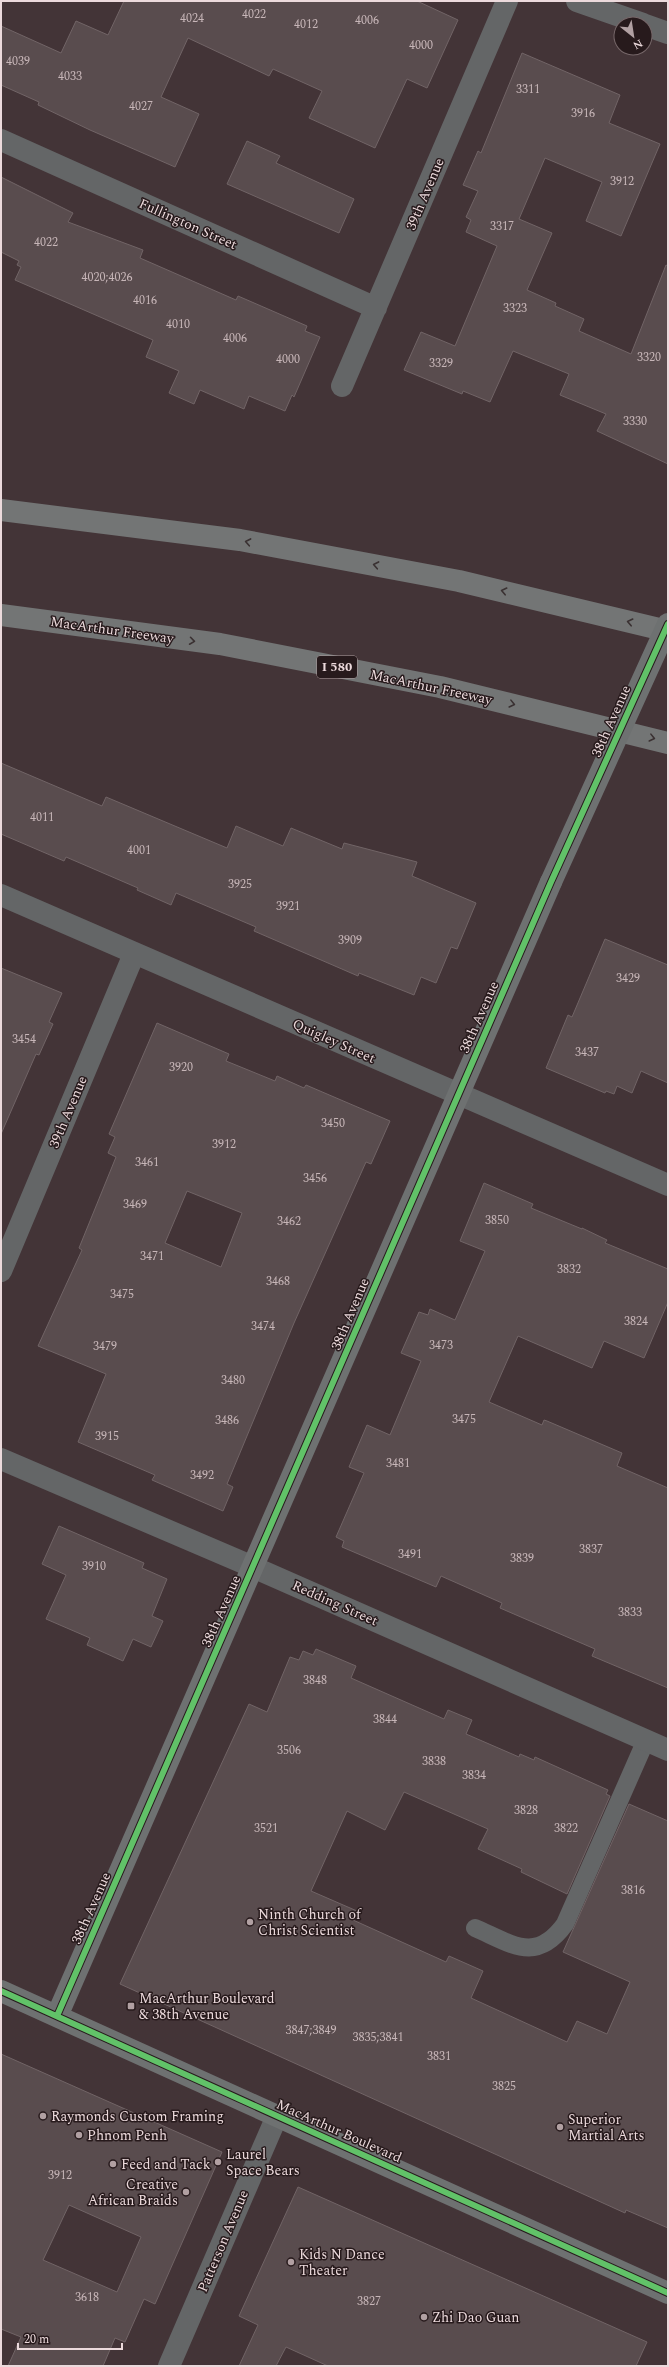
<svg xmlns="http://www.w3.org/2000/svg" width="669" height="2367" font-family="Spectral,serif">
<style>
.building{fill:#594c4e;stroke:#716466;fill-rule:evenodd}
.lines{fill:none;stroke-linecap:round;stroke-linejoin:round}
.lane{stroke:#646667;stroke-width:18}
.street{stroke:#646667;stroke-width:22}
.secondary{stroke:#6e7171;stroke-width:22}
.highway{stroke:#737575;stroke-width:22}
.secondary-bridge{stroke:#6e7171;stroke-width:22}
.cycleway-casing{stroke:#271a1c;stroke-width:8}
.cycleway{stroke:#61c268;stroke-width:6}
.oneway{stroke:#3a3132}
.poi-dot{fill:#b1a0a2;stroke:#271a1c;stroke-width:1.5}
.labels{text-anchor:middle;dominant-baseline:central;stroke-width:3;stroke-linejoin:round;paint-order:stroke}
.number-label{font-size:12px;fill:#c7b6b8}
.shield{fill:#271a1c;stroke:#b1a0a2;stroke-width:1}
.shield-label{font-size:13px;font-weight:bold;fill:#ecdadc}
.street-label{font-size:14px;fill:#ecdadc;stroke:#271a1c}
.poi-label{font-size:14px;fill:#ecdadc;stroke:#271a1c;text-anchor:start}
</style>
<rect width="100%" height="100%" fill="#433437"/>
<path class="building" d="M124,1H417L458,20L427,88L407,79L375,148L309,118L322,91L273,69L269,76L188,38L161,97L199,114L175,167L90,130L38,105L39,102L1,85V26L61,53L76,21L108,35Z
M522,53L620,95L609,123L660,144L621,236L586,221L602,182L545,158L519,219L552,233L527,290L556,303L555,306L584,319L579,331L631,354L666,265L668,266V464L597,431L606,414L560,395L569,374L513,351L490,402L463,391L462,394L404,370L421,332L455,346L497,246L466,232L471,220L466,217L478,191L463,185L478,151L481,153Z
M247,141L280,156L276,163L354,199L339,233L227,184Z
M1,177L73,213L68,222L143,250L140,258L236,300L238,296L307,326L305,331L320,337L294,397L292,395L285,411L249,396L244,409L200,390L194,404L169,393L179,371L146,357L153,340L15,280L21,267L17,265L19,261L1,252Z
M1,763L102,806L106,797L227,848L236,826L283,846L291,828L342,849L344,843L417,862L412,876L476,903L457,949L451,947L436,983L421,977L414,995L359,973L358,976L254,931L256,927L176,893L171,905L137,890L138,888L66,857L64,861L1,834Z
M605,939L668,965V1083L641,1071L632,1093L617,1086L614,1094L606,1091L605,1093L546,1068L568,1015L572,1017Z
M1,968L62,993L49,1022L53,1024L39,1055L36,1054L1,1134Z
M157,1023L229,1054L226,1061L275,1081L277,1076L304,1088L306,1085L390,1121L371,1164L366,1162L294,1323L227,1484L233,1487L223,1511L152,1480L155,1475L78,1442L106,1374L38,1346L82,1250L79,1248L116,1157L108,1153L115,1137L109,1134ZM187,1191L242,1213L221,1267L165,1243Z
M484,1183L533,1204L531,1208L582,1229V1228L607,1240L605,1243L668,1269V1302L644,1358L604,1341L592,1368L518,1336L489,1402L542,1425L544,1420L547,1421L622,1453L617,1466L668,1488V1688L592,1656L595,1649L500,1608L502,1603L441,1576L436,1587L342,1547L344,1541L336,1537L364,1473L349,1467L367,1425L390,1435L421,1361L401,1353L419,1312L428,1315L430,1309L455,1320L485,1251L460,1241Z
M59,1526L144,1563L142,1568L167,1579L152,1616L163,1621L151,1647L133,1639L123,1661L87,1645L90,1638L46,1619L66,1575L42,1564Z
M316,1649L356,1666L351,1678L444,1719L448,1710L472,1720L466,1734L519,1757L520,1754L534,1760L535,1757L608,1790L606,1794L610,1796L567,1894L521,1872L522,1869L478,1849L488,1829L404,1792L385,1830L347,1811L311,1891L357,1911L353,1920L446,1962L449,1956L483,1971L471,1998L567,2042L577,2021L607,2034L630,1982L563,1952L629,1804L668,1821V2228L626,2210L625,2213L120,1984L249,1704L267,1712L290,1657L299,1660L303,1651L313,1655Z
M1,2054L222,2152L155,2304L144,2299L125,2342L115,2338L103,2366H8L21,2337L1,2329ZM69,2205L141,2237L117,2292L43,2260Z
M298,2187L647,2342L636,2366H328L286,2347L276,2366H239L258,2325L239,2316Z"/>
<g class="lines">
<path class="lane" d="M475,1928C512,1944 536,1964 565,1924L646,1740"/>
<path class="street" d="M577,1L643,24
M645,25L668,33
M1,140L376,308
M342,386L507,1
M1,895L668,1185
M1,1271L134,954
M1,1459L253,1567L668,1750
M169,2366L277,2116"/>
<path class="secondary" d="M1,1991L668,2293
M57,2016L551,882"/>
<path class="highway" d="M1,510L240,540L459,581L668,631
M1,615L220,644L440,687L668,743"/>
<path class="secondary-bridge" d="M551,882L668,624"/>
<defs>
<path id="cycleway" d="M1,1991L668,2293
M57,2016L551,882L668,624"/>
</defs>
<use href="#cycleway" class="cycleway-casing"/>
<use href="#cycleway" class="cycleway"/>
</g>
<defs><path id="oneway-chevron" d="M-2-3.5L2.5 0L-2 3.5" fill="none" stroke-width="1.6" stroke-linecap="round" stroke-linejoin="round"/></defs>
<g class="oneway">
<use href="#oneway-chevron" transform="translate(248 542) rotate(-169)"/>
<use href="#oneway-chevron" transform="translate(376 565) rotate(-169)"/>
<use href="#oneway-chevron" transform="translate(504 591) rotate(-167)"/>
<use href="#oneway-chevron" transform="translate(630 622) rotate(-167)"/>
<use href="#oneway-chevron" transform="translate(192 641) rotate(8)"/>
<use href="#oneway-chevron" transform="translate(512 704) rotate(14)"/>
<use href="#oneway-chevron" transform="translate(652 738) rotate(14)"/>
</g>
<g class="poi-dot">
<circle cx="250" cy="1922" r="4"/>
<rect x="127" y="2002" width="8" height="8" rx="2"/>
<circle cx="43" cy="2116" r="4"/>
<circle cx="560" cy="2127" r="4"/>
<circle cx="79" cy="2135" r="4"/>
<circle cx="218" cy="2162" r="4"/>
<circle cx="113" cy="2164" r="4"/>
<circle cx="186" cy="2192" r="4"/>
<circle cx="291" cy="2262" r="4"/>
<circle cx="424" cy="2317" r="4"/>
</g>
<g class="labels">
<g class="number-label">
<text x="254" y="14">4022</text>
<text x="192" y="18">4024</text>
<text x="367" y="20">4006</text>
<text x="306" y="24">4012</text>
<text x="421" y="45">4000</text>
<text x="18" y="61">4039</text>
<text x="70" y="76">4033</text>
<text x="528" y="89">3311</text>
<text x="141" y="106">4027</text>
<text x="583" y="113">3916</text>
<text x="622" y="181">3912</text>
<text x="502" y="226">3317</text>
<text x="46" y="242">4022</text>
<text x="107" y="277">4020;4026</text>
<text x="145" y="300">4016</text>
<text x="515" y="308">3323</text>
<text x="178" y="324">4010</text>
<text x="235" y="338">4006</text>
<text x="649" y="357">3320</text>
<text x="288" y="359">4000</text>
<text x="441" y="363">3329</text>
<text x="635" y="421">3330</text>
<text x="42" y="817">4011</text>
<text x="139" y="850">4001</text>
<text x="240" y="884">3925</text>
<text x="288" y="906">3921</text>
<text x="350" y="940">3909</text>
<text x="628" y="978">3429</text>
<text x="24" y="1039">3454</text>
<text x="587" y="1052">3437</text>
<text x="181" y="1067">3920</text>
<text x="333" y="1123">3450</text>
<text x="224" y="1144">3912</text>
<text x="147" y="1162">3461</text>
<text x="315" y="1178">3456</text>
<text x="135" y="1204">3469</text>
<text x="497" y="1220">3850</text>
<text x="289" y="1221">3462</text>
<text x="152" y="1256">3471</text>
<text x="569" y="1269">3832</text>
<text x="278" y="1281">3468</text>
<text x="122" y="1294">3475</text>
<text x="636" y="1321">3824</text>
<text x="263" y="1326">3474</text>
<text x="441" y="1345">3473</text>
<text x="105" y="1346">3479</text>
<text x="233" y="1380">3480</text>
<text x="464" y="1419">3475</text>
<text x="227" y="1420">3486</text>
<text x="107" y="1436">3915</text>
<text x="398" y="1463">3481</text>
<text x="202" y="1475">3492</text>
<text x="591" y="1549">3837</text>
<text x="410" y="1554">3491</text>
<text x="522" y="1558">3839</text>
<text x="94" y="1566">3910</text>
<text x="630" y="1612">3833</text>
<text x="315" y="1680">3848</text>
<text x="385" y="1719">3844</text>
<text x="289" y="1750">3506</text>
<text x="434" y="1761">3838</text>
<text x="474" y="1775">3834</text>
<text x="526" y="1810">3828</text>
<text x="266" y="1828">3521</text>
<text x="566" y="1828">3822</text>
<text x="633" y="1890">3816</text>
<text x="311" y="2030">3847;3849</text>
<text x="378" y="2037">3835;3841</text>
<text x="439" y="2056">3831</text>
<text x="504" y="2086">3825</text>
<text x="60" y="2175">3912</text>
<text x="87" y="2297">3618</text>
<text x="369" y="2301">3827</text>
</g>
<rect class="shield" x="317" y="656" width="40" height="22" rx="3"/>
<g class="shield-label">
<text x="337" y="667">I 580</text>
</g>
<g class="street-label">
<text transform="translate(425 194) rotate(-67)">39th Avenue</text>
<text transform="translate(188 224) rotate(24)">Fullington Street</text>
<text transform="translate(112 630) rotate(8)">MacArthur Freeway</text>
<text transform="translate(431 687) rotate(12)">MacArthur Freeway</text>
<text transform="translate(611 721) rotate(-66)">38th Avenue</text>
<text transform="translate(479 1017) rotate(-66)">38th Avenue</text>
<text transform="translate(334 1041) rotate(24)">Quigley Street</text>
<text transform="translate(68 1112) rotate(-67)">39th Avenue</text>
<text transform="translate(350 1314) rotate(-67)">38th Avenue</text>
<text transform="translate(335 1603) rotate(24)">Redding Street</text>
<text transform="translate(221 1611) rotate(-66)">38th Avenue</text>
<text transform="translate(91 1908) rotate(-66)">38th Avenue</text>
<text transform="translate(339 2131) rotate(24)">MacArthur Boulevard</text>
<text transform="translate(223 2241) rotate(-67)">Patterson Avenue</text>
</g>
<g class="poi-label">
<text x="258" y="1914">Ninth Church of<tspan x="258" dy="16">Christ Scientist</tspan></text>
<text x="139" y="1998">MacArthur Boulevard<tspan x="139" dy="16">&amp; 38th Avenue</tspan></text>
<text x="51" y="2116">Raymonds Custom Framing</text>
<text x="568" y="2119">Superior<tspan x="568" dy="16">Martial Arts</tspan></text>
<text x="87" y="2135">Phnom Penh</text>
<text x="226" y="2154">Laurel<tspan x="226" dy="16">Space Bears</tspan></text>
<text x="121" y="2164">Feed and Tack</text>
<text x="178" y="2184" text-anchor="end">Creative<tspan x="178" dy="16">African Braids</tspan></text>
<text x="299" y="2254">Kids N Dance<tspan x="299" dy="16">Theater</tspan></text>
<text x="432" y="2317">Zhi Dao Guan</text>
</g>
</g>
<rect width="669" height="2367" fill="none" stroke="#ecdadc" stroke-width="4"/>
<g transform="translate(633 36) rotate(150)"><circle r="19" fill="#271a1c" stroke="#766769"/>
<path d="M0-3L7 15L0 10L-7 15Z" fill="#b1a0a2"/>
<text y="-6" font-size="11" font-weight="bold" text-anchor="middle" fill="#ecdadc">N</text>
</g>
<path d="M18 2343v6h104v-6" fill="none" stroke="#ecdadc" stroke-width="2"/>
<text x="24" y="2343" font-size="12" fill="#ecdadc" stroke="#271a1c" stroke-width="3" paint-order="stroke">20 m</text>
</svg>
